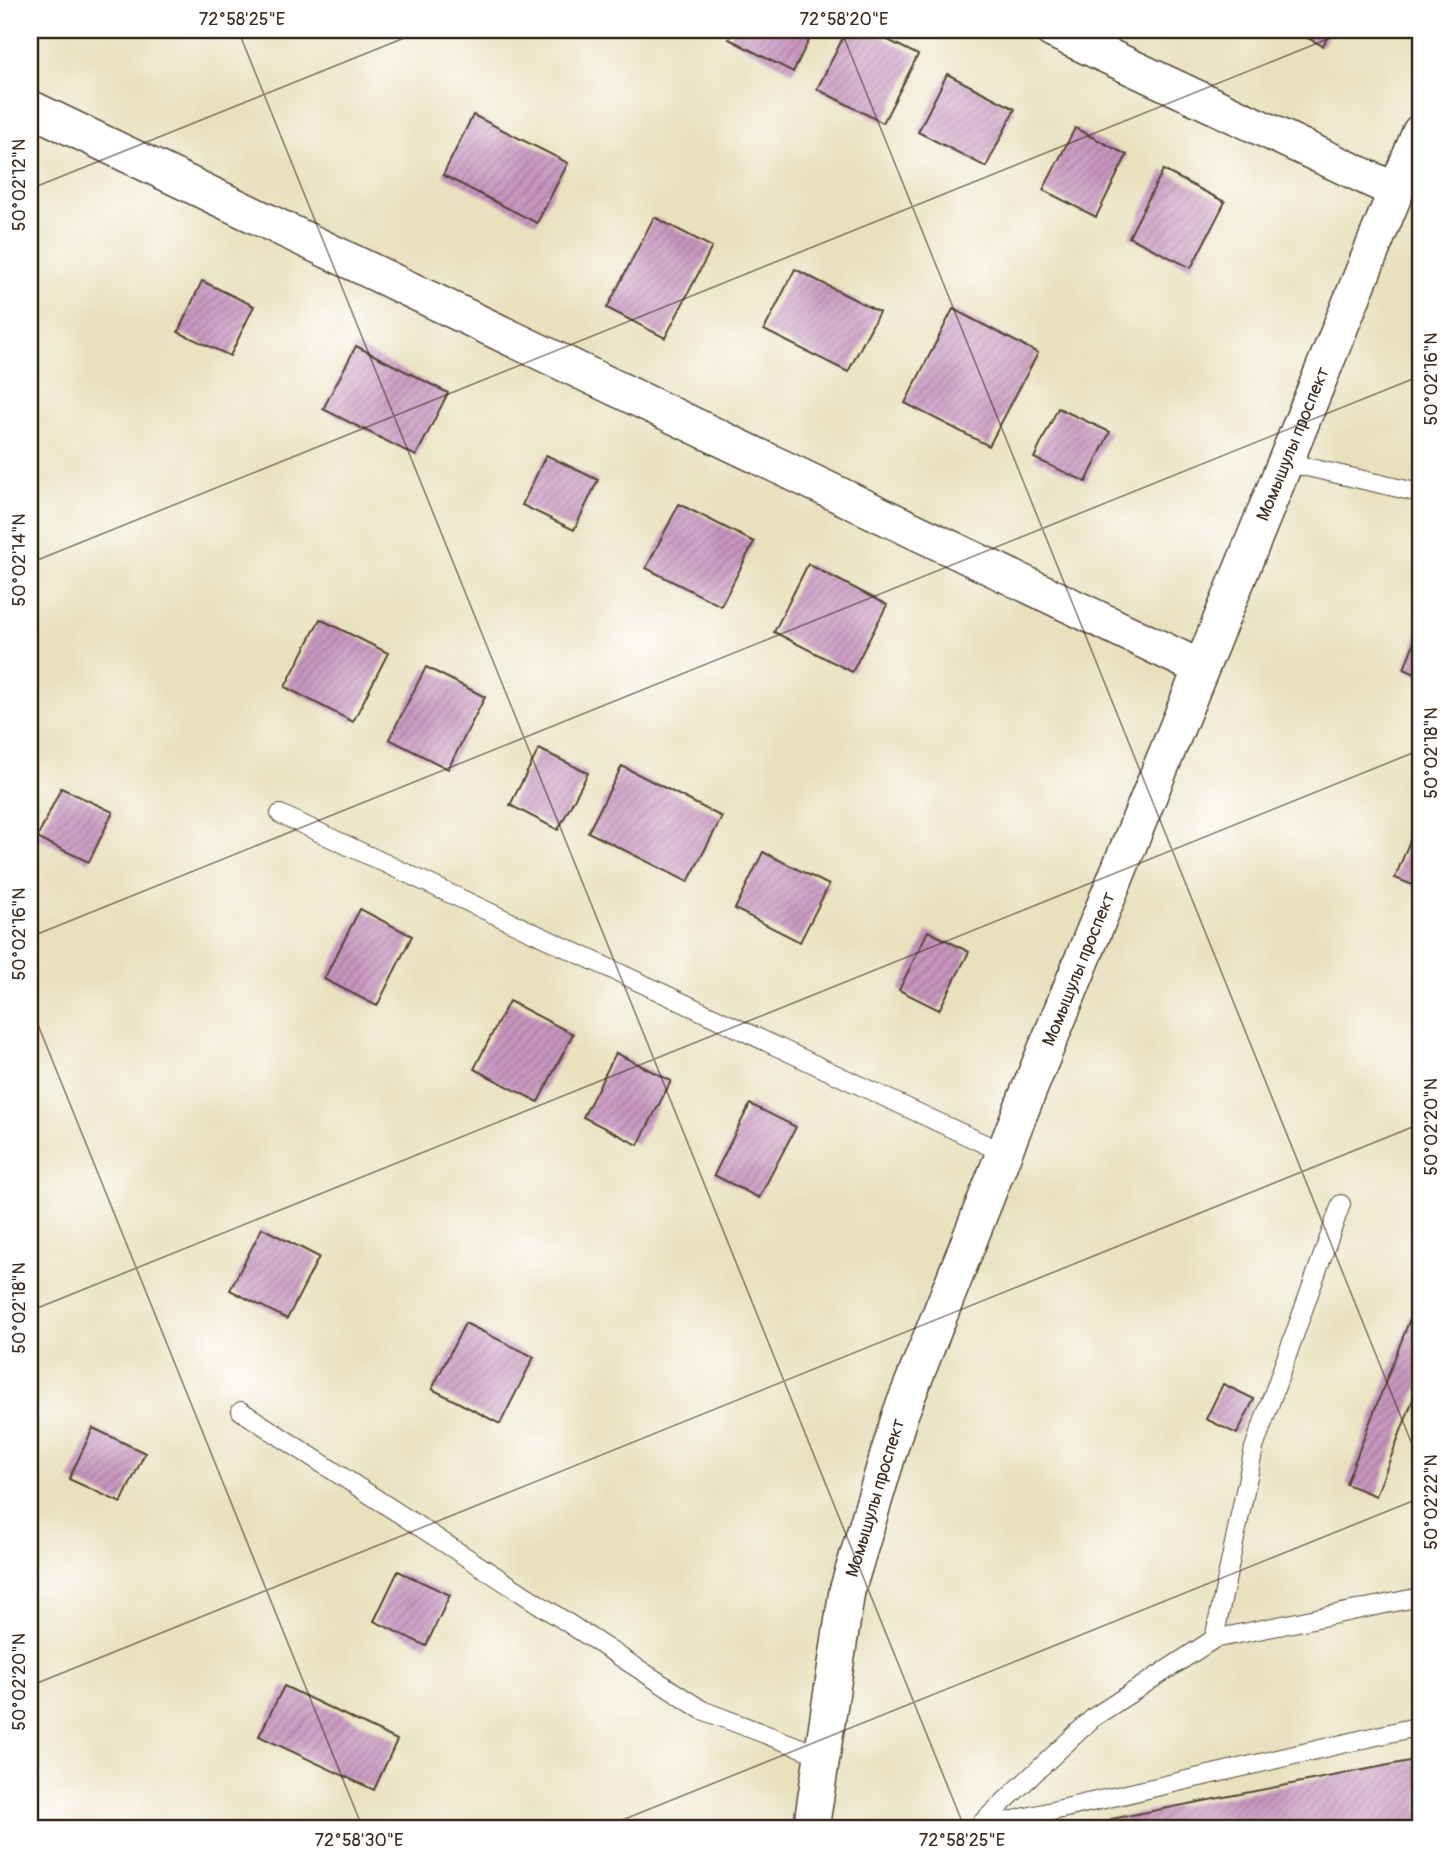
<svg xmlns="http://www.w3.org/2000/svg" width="1450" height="1859" font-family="Pangolin,sans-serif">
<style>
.building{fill:url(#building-hatch)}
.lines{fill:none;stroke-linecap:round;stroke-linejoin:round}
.lane-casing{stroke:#554536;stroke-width:20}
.street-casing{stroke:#554536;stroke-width:38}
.lane{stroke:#fff;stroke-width:18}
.street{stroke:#fff;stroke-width:35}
.ticks{fill:none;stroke:#3b2a1e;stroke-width:2;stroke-opacity:0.45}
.labels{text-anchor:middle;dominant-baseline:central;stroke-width:6;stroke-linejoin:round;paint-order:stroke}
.street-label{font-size:18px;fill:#3b2a1e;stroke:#fff}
.neatline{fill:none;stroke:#3b2a1e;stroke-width:2.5}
.ticks-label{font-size:18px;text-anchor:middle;fill:#3b2a1e}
</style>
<defs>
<pattern id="building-hatch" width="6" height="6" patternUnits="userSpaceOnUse" patternTransform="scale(1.75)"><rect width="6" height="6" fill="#c795be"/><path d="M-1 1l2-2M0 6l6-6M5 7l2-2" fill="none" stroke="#a37a9a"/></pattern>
</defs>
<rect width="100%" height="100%" fill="#fff"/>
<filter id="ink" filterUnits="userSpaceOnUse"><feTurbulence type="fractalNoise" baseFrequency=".0143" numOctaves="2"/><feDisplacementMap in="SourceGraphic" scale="14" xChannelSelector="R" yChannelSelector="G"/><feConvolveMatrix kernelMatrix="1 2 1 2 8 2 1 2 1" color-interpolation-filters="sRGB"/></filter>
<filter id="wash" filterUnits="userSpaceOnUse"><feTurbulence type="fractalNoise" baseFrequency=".00686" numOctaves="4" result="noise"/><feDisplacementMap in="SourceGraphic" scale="28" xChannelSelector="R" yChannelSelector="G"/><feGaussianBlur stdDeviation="1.57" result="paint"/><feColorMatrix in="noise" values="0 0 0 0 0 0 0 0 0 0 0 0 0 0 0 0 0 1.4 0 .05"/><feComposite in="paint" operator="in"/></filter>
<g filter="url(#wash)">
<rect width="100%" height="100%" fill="#e9e1be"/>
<g id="blocks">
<path class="building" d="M734,30H814L793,72L729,39Z
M847,30H868L918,55L883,123L817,89Z
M1292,30H1331L1323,46Z
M947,74L1015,109L986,167L918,132Z
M473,115L568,163L537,223L443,175Z
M1075,128L1127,155L1096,217L1043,190Z
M1163,170L1225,202L1191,268L1129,237Z
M654,217L712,247L665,338L607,308Z
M795,269L879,312L848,372L764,330Z
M202,281L254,306L230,356L178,332Z
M953,309L1038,353L989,446L905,403Z
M356,346L448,393L416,456L323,409Z
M1058,408L1110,432L1086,482L1034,458Z
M546,455L598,480L574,530L522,505Z
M679,504L754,542L721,606L646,568Z
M808,564L887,605L852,672L774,632Z
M320,619L388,653L353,722L285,687Z
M1420,627V676L1404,669Z
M426,667L485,697L448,769L389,739Z
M539,749L588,773L558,830L510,805Z
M622,766L722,817L688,882L588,832Z
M61,788L113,812L89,862L37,838Z
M1420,815V888L1395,878Z
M763,852L829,885L800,942L735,909Z
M360,909L412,936L377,1006L324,979Z
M928,931L969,952L939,1010L899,990Z
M509,1001L573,1034L538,1102L474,1069Z
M616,1053L671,1081L638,1145L583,1117Z
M750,1104L796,1127L759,1198L714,1175Z
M262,1228L319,1257L287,1319L230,1290Z
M1420,1293V1381L1376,1496L1346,1484Z
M465,1323L534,1357L500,1424L432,1389Z
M1223,1384L1254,1399L1237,1434L1206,1419Z
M93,1428L145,1453L121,1503L69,1479Z
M398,1571L450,1595L426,1646L374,1621Z
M284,1686L397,1740L374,1790L259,1736Z
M1420,1759V1829H1113L1111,1819Z"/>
</g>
</g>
<g filter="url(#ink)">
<use href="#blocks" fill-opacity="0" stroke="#554536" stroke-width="2"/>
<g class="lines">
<defs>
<path id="lane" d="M1285,462L1420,493
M280,814L1004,1153
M241,1411L702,1710L822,1756
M1214,1639L1420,1597
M975,1829L1094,1717L1214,1639L1254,1448L1341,1204
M975,1829L1420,1726"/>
<g id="street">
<path d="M1052,30L1396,191"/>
<path d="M30,108L1201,668"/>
<path id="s1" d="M811,1829L847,1591L900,1415L1025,1100L1420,132"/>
</g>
</defs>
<use href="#lane" class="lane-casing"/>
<use href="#street" class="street-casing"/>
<use href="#lane" class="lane"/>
<use href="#street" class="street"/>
</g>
</g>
<path class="ticks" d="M238,30L965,1829M841,30L1420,1464M30,189L424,30M30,563L1350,30M30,937L1420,376M30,1005L363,1829M30,1311L1420,750M30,1686L1420,1124M600,1829L1420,1498"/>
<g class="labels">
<g class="street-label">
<text stroke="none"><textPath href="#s1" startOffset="1472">Момышулы проспект</textPath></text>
<text stroke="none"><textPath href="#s1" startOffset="905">Момышулы проспект</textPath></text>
<text stroke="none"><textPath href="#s1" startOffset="338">Момышулы проспект</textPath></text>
</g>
</g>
<rect width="1450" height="1859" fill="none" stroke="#fff" stroke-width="77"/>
<rect x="38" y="38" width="1374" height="1782" class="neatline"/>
<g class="ticks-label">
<text x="242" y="25">72°58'25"E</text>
<text x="844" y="25">72°58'20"E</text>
<text transform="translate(19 185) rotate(-90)" y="6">50°02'12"N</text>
<text transform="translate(1431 379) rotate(-90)" y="6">50°02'16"N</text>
<text transform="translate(19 560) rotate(-90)" y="6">50°02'14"N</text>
<text transform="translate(1431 753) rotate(-90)" y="6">50°02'18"N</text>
<text transform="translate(19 934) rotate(-90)" y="6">50°02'16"N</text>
<text transform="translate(1431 1127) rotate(-90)" y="6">50°02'20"N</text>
<text transform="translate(19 1308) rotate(-90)" y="6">50°02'18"N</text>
<text transform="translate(1431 1502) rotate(-90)" y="6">50°02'22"N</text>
<text transform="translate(19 1682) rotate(-90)" y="6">50°02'20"N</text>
<text x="359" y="1846">72°58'30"E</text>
<text x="962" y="1846">72°58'25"E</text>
</g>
</svg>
